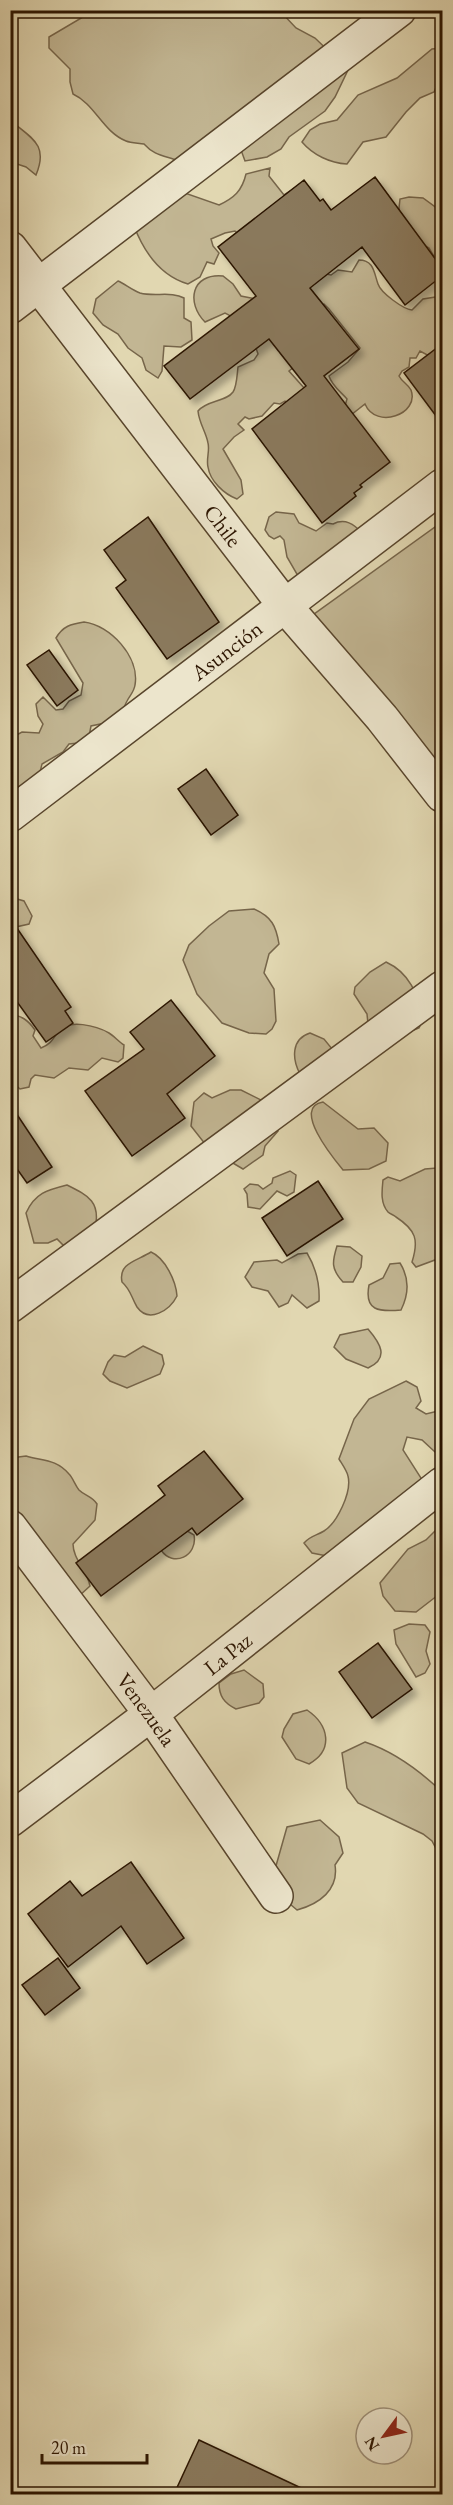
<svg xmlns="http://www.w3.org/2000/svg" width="453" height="2505" font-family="'EB Garamond',serif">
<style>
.green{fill:#c2b693;stroke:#76654a;stroke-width:1.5}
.building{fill:#8a795c;stroke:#2b1400;stroke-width:1.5;filter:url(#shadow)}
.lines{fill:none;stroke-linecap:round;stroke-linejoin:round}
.minor-casing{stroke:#58452c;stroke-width:36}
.minor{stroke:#ece5cc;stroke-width:33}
.labels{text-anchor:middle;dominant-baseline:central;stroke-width:6;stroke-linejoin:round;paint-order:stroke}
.street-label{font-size:22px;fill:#2b1400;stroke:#ece5cc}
</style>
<defs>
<filter id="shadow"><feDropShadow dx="5.5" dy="5.5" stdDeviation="3" flood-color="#0004"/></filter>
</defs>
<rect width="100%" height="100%" fill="#e1d7b1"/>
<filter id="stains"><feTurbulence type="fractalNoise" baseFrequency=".00333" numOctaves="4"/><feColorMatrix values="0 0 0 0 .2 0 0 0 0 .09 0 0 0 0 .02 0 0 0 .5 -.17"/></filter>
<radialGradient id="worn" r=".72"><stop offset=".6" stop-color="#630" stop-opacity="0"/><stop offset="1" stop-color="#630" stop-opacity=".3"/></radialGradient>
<path class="green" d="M93,11H280L296,28L315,38L341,63L349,68L335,97L325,111L289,137L281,149L267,157L245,161L241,150C220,176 201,168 173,159C160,155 153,154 144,144C139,143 131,143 126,141C103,132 95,104 73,94L70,82V69L49,48V37Z
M442,48V81L438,83L434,92L420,98L406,112L386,137L363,142L347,164C330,163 313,155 302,142L310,130L320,124L337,120L358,95L397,78L432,49Z
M10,120C31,138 49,144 36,175L26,167L11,162Z
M270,168L269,176L284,195L298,186L246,241L235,231L225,233L211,239L213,246L219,253L214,264L207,262L200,277L188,284C161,276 144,252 134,226L185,193L219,205C234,198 242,191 246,174Z
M409,197L423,198L442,212V270L429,248L420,243L401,226L399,208L400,199Z
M359,260C374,260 374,273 378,284C381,293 403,309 412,310L423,299L442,296V354L431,357L420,351L416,358H410L409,367L402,371L399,376C402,382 408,384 411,390C420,414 376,430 365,404L351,415L345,406L347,399C341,392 332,386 329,376L348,362L360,348L329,309L324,304L320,305L295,366L289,371L305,389L290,404L285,401L280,404L274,403L262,416L249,419L245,417L238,424L244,430L234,437L223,449L241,480L243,494L237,499C224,494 210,481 208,467C206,459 210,451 208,443C206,432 199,423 198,411C207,400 226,402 233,392C237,386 237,374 238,367L254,360L258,354L256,348L229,315L225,313L205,322C186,303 191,273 223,276L233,284L241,296L256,299L321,273L331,275L338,270L352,272Z
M118,281C125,284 132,290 140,293C154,297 172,291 184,298V318L191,322L192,340L181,347L164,346L162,371L158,378L146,370L142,358L128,348L118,334L103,325L93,313L96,299Z
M276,512L294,514L299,523L316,531L327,523L333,524C345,518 354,524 362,533L298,576L287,557L284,540L280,536L274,539L269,536L265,530L269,517Z
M442,522V803L292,630Z
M84,622C110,625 140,657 135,685C134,692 130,695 127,701C123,708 122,716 119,723L110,722L91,726L88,742L69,744L63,752L42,764C39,782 28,786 11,789V738L22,732L39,733L43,724L38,716L36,704L43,697L56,710L63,709L69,701L81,695L83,683L56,638C63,626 71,624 84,622Z
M10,897L24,901L32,916L29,924L16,927L10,944Z
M254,909C272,917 276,926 279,944L269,954L264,973L274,989L276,1021L272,1029L266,1034L249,1033L222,1023L197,994L183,960L189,945L209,926L229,911Z
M386,962C410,973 417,994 424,1018L419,1028L409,1032L369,1034L367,1014L354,994L355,987L370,972Z
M10,1014C22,1016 28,1020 35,1030L33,1036L41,1048C51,1044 53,1039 58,1032C68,1018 97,1026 109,1033C114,1036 119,1042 124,1045L123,1058L118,1062L102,1058L88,1070L69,1068L54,1078L35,1075L31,1079L29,1087L20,1089L11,1081Z
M310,1033L324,1039L333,1050L300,1074C292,1059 291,1039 310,1033Z
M230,1090H241L267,1103L278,1131L265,1146L263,1155L243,1169L209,1149L191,1126L194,1102L204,1093L212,1098Z
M323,1102L358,1129L374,1128L388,1143L386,1161L369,1169L343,1170C334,1159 291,1107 323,1102Z
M437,1168L442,1175V1265H439L435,1260L416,1267L412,1262C419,1240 416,1230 396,1217C394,1215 390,1214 388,1212C380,1203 382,1190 383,1180L388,1177L400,1181L425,1169Z
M290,1171L296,1175L294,1192L287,1196L277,1191L260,1209L248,1207L247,1194L244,1189L250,1184L258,1185L263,1189L272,1183L273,1178Z
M67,1185C89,1196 101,1202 95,1229L67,1249L57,1239L48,1243H34L26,1213C35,1193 47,1190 67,1185Z
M337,1246L350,1247L362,1256L361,1267L353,1282H343C331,1269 332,1262 337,1246Z
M151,1252C165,1258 176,1281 177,1296C170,1310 149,1324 137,1307C131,1297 131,1290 122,1282C118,1263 137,1261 151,1252Z
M307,1253C316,1268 320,1282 319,1301L307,1308L292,1295L288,1303L279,1307L268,1291L252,1287L245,1277L254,1262L277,1260L282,1263L298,1254Z
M400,1263C410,1279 409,1294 401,1310C379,1312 364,1311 369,1285L383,1278L390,1264Z
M368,1329C380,1343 390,1358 368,1368L346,1359L334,1347L340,1335Z
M143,1346L162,1355L164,1364L160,1374L127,1388L110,1381L103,1374L108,1362L114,1355L125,1357Z
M406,1381L417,1387L421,1401L416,1408L426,1414L438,1411L442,1413V1450L435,1452L422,1440L407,1437L403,1450L421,1478L415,1498L327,1556L312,1553L304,1543C311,1535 316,1536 324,1531C337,1523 352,1492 348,1476C347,1471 342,1464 339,1459L354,1419L369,1399Z
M26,1456C43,1461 56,1459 69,1474C73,1478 75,1485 79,1490C85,1496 92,1496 97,1504L95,1520L73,1544C73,1559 87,1570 90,1586L79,1596L11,1546V1458Z
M442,1524V1592L416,1612L395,1611L383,1596L380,1583L408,1549L426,1540Z
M184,1529L194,1535C198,1556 173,1568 161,1550Z
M409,1624L425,1625L430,1632L426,1651L430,1664L425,1673L416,1677L396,1644L394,1630Z
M244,1670L263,1684L264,1697L259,1703L236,1709C224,1703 219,1696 219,1683L231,1674Z
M307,1710C329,1725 334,1750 309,1764L296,1759L282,1737L284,1729L293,1714Z
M365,1742C395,1752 419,1770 442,1792V1856H440L432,1841L423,1834L358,1803L347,1788L342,1753Z
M320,1820L339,1837L343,1853L335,1865C339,1890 319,1904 297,1910L270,1887L287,1827Z"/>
<path class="building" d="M375,177L442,268V276L405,305L362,247L310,288L359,349L324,376L390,462L360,485L362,487L354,493L356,496L322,523L252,429L306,386L269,339L190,399L164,366L256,296L218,247L304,180L320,201L323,199L331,210Z
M442,344V424L404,373Z
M148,517L219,622L167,659L116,588L126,580L104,550Z
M49,650L78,690L57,706L27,665Z
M206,769L238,815L211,835L178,789Z
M10,918L71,1007L65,1011L73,1023L46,1042L10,992Z
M171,1000L215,1056L167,1094L185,1118L132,1156L85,1091L144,1049L130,1032Z
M10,1104L52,1167L27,1183L10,1159Z
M318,1181L343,1219L287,1256L262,1218Z
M204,1451L243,1499L197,1535L192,1528L101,1596L76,1563L165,1495L158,1486Z
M378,1643L412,1689L372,1718L339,1672Z
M131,1862L184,1938L147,1964L121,1926L68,1967L28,1914L70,1881L82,1896Z
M58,1958L80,1988L45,2015L22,1985Z
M199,2440L314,2494H174Z"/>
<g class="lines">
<defs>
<g id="minor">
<path id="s1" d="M10,248L285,606L382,718L442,795"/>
<path d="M10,307L399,10"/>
<path id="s2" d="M10,815L442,486"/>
<path d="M10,1306L442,988"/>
<path id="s3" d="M10,1527L151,1714L276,1896"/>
<path id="s4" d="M10,1820L151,1714L442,1484"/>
</g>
</defs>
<use href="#minor" class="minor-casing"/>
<use href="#minor" class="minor"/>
</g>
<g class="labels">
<g class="street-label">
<text stroke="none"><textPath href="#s1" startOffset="350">Chile</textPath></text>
<text stroke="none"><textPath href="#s2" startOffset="272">Asunción</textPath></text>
<text stroke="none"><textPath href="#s4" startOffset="274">La Paz</textPath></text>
<text stroke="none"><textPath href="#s3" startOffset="228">Venezuela</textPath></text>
</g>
</g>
<rect width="453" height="2505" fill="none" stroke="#e1d7b1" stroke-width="36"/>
<rect x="12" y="12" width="429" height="2481" fill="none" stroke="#2b1400" stroke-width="3"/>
<rect x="18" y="18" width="417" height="2469" fill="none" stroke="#2b1400" stroke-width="1.5"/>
<g transform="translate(384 2436) rotate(237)"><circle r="28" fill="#ece5cc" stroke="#9f917a" stroke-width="1.5"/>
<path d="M0-4.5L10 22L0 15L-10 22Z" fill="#8f2418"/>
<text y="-9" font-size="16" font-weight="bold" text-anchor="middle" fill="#2b1400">N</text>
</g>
<path d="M42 2454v9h105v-9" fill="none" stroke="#2b1400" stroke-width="3"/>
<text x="51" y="2454" font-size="18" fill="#2b1400" stroke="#ece5cc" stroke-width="4.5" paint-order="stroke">20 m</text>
<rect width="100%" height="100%" filter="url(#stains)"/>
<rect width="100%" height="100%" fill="url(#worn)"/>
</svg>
